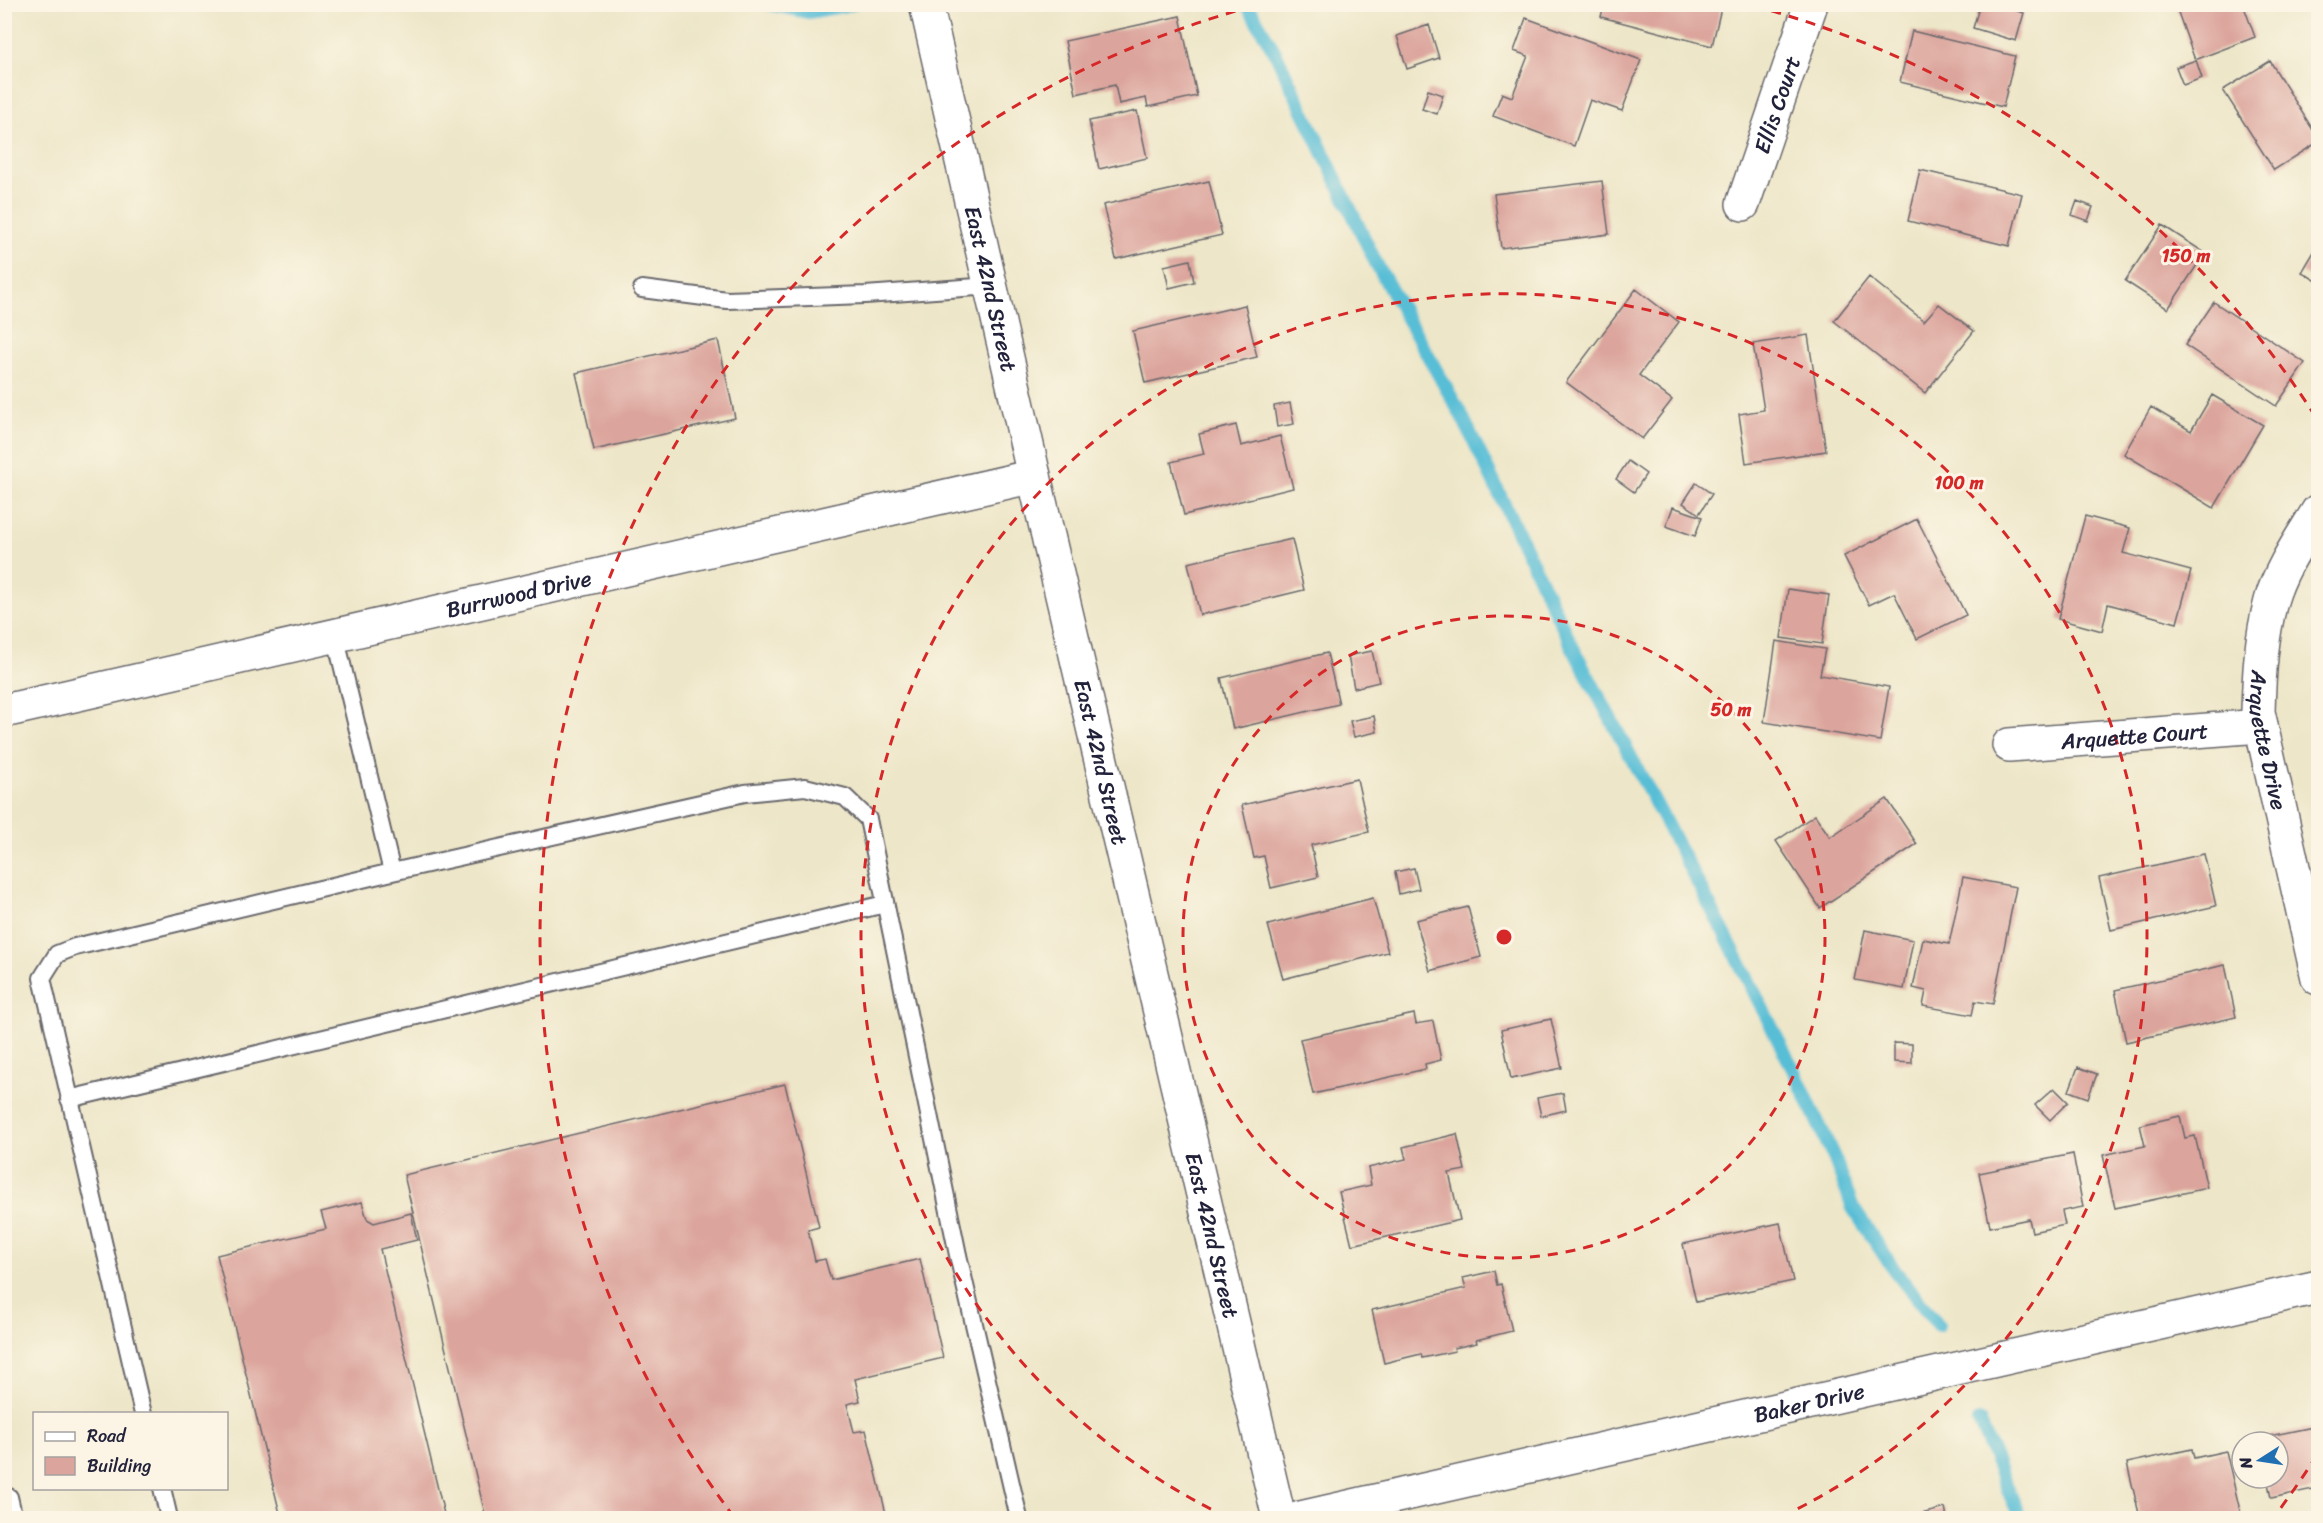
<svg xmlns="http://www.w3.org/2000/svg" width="2323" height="1523" font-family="Sriracha,sans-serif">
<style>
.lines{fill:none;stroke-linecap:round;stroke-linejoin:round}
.stream{stroke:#58bed6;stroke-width:14}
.building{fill:#dba49c}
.lane-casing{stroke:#69676c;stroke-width:20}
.street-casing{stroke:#69676c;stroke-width:36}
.secondary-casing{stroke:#69676c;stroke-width:36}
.lane{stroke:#fff;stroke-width:16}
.street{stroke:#fff;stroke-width:33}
.secondary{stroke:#fff;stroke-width:33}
.ring{fill:none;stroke:#d62828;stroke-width:3;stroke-dasharray:10 8}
.labels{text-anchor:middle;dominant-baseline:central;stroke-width:6;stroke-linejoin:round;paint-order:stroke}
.street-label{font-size:22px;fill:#22223b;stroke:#fcf5e5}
.centre{fill:#d62828;stroke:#fcf5e5;stroke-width:3}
.ring-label{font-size:18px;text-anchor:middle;font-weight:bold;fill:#d62828;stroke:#fcf5e5;stroke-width:6;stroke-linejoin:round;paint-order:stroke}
</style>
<rect width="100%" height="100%" fill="#fcf5e5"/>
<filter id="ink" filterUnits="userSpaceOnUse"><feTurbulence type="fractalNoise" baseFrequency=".0167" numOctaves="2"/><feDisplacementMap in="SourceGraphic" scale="12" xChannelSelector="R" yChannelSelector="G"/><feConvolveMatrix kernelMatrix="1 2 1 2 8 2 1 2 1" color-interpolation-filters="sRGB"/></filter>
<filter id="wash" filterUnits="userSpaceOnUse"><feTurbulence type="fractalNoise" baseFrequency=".008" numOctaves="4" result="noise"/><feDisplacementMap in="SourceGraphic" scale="24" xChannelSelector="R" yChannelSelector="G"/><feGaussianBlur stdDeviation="1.35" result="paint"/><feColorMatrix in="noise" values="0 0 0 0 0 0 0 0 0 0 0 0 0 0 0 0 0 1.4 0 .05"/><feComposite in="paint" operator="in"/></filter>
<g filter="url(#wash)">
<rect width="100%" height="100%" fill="#ede6c8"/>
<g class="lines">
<path class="stream" d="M769,4L808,12L852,4
M1247,4L1276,54L1377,265L1463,418L1572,646L1728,940L1798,1079L1835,1160L1853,1208L1895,1271L1938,1325
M1979,1421L2020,1518"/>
</g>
<g id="blocks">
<path class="building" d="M1604,4H1722L1712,46L1601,17Z
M1980,4H1995L2024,13L2016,41L1973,28Z
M2175,4H2243L2255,37L2195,60Z
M1180,16L1197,96L1148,107L1146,98L1119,104L1115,85L1076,94L1065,41Z
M1526,18L1641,60L1622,111L1590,100L1574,146L1493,116L1502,93L1512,97L1528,56L1514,51Z
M1429,25L1439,58L1407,69L1397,36Z
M1912,31L2015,56L2003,107L1900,82Z
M2196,60L2202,78L2183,85L2176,67Z
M2270,61L2318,138V142L2274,170L2223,90Z
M1428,90L1443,95L1437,114L1422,109Z
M1137,111L1147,158L1099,169L1089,121Z
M1920,170L2022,194L2009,246L1908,221Z
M1209,181L1222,235L1116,259L1103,205Z
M1602,181L1609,234L1501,248L1494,194Z
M2077,201L2093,207L2088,221L2072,215Z
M2162,225L2205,253L2168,309L2125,281Z
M2318,245V282L2302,272Z
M1190,260L1194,282L1169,288L1164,266Z
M1869,277L1924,321L1939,304L1974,331L1925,393L1834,321Z
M1636,289L1679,322L1639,375L1672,400L1642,439L1566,382Z
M2214,302L2305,363L2276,406L2185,345Z
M1245,305L1257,357L1145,383L1133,331Z
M1808,335L1826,451L1746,463L1739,414L1764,410L1753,344Z
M718,340L735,418L594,450L576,373Z
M2212,395L2263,425L2214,508L2124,454L2151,407L2191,431Z
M1290,403L1294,424L1277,427L1274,406Z
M1236,425L1241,446L1280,436L1293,488L1184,515L1171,462L1204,454L1199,434Z
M1628,461L1646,474L1634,492L1616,479Z
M1696,483L1712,494L1699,514L1683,503Z
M1673,507L1702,517L1695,536L1666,526Z
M2085,516L2130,528L2123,553L2191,571L2177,623L2108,604L2102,631L2058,619Z
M1917,519L1966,615L1917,639L1894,593L1869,605L1844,556Z
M1292,539L1304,590L1200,615L1188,563Z
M1788,589L1829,595L1822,644L1781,638Z
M1776,641L1825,649L1820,675L1889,687L1880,741L1764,722Z
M1372,651L1379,682L1354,688L1348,656Z
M1327,653L1339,704L1233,729L1221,678Z
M1374,716L1377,732L1354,737L1350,721Z
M1357,779L1369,832L1311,845L1318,877L1271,888L1264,856L1254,858L1242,805Z
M1887,799L1917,844L1820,908L1776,841L1815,815L1830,837Z
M2204,854L2216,906L2111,930L2099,878Z
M1414,868L1419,889L1399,894L1395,872Z
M1963,877L2016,887L1993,1004L1975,1001L1972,1015L1923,1006L1926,991L1913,988L1923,939L1949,944Z
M1373,898L1388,952L1283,979L1268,925Z
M1468,907L1481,957L1430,971L1416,920Z
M1865,930L1913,940L1904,989L1855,980Z
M2225,965L2236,1017L2126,1042L2115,990Z
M1414,1014L1416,1024L1433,1021L1441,1060L1425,1064L1426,1069L1313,1094L1300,1039Z
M1551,1019L1562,1068L1511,1079L1501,1030Z
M1894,1043L1912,1044V1063L1894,1062Z
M2078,1067L2097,1074L2088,1098L2069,1091Z
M785,1084L819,1227L808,1230L815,1261L825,1259L831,1280L920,1259L943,1358L855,1379L860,1401L847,1404L854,1432L866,1430L887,1518H486L404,1175Z
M2054,1088L2068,1102L2050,1120L2035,1105Z
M1563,1093L1566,1110L1541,1116L1537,1098Z
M2180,1116L2185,1138L2195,1136L2207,1188L2115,1208L2103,1155L2145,1146L2140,1125Z
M1457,1134L1465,1170L1449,1173L1460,1220L1352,1245L1339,1192L1371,1185L1368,1168L1406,1159L1403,1147Z
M2073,1154L2083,1207L2062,1211L2065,1225L2032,1232L2029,1219L1990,1227L1979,1173Z
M362,1202L367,1219L374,1223L411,1213L417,1240L380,1249L445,1518H281L217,1255L326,1229L321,1212Z
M1780,1223L1793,1281L1696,1302L1683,1244Z
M1494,1271L1497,1285L1501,1284L1512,1331L1476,1340L1477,1343L1454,1348L1455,1351L1422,1358L1421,1354L1384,1363L1372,1310L1466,1288L1463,1278Z
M2318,1426V1488L2271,1498L2267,1478H2278V1442H2260L2259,1438Z
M2192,1449L2194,1458L2226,1451L2241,1515L2227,1518H2140L2127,1463Z
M1945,1508L1947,1518H1906Z"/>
</g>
</g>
<g filter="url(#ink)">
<use href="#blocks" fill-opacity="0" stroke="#69676c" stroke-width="1.5"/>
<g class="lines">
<defs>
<path id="lane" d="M642,289L727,300L865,295L991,286
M335,635L392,872L745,793L805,787L845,797L868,819L958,1255L1019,1518
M69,1099L885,904
M143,1414L42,978L57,954L75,947L392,872
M162,1488L169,1518
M4,1499L9,1497L14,1518"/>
<g id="street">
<path id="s1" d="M1743,204L1811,4"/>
<path id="s2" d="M2318,511C2301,539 2280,569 2271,601C2261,638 2259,675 2258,712L2318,978"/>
<path id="s3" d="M4,711L1034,476"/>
<path id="s4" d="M2009,745L2261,726"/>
<path id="s5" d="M1300,1518L2318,1287"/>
</g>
<g id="secondary">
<path id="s6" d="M926,4L1034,476L1279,1518"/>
</g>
</defs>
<use href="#lane" class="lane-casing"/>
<use href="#street" class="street-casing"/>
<use href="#secondary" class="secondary-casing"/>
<use href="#lane" class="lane"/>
<use href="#street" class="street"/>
<use href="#secondary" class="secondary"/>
</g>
</g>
<g class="ring">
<circle cx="1504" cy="937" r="321"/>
<path d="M1227 1517A643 643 0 1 1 1781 1517"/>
<path d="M2317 1455A964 964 0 0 1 2274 1517M734 1517A964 964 0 0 1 1254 6M1754 6A964 964 0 0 1 2317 419"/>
</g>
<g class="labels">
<g class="street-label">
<text stroke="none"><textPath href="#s1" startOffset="105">Ellis Court</textPath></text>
<text stroke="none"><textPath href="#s6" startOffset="292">East 42nd Street</textPath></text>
<text stroke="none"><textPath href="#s3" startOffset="528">Burrwood Drive</textPath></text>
<text stroke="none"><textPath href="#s4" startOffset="126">Arquette Court</textPath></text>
<text stroke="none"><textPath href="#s2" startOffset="243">Arquette Drive</textPath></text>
<text stroke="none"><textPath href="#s6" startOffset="778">East 42nd Street</textPath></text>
<text stroke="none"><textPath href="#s6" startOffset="1264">East 42nd Street</textPath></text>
<text stroke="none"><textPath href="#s5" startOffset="522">Baker Drive</textPath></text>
</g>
</g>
<circle cx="1504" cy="937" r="9" class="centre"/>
<g class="ring-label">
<text x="2186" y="262">150 m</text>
<text x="1959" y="489">100 m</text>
<text x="1731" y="716">50 m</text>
</g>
<rect width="2323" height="1523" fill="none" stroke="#fcf5e5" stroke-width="24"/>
<rect x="33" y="1412" width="195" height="78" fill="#fcf5e5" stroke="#a5a1a1" stroke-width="1.5"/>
<rect x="45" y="1432" width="30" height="9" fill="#ffffff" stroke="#a5a1a1" stroke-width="1.5"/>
<text x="87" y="1442" font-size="18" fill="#22223b">Road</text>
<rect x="45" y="1457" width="30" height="18" fill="#dba49c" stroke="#a5a1a1" stroke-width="1.5"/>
<text x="87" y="1472" font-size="18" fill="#22223b">Building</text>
<g transform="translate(2260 1460) rotate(258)"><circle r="28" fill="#fcf5e5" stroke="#a5a1a1" stroke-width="1.5"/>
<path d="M0-4.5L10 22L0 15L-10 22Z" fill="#1f6fb2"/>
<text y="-9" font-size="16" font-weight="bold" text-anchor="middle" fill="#22223b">N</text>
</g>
</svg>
